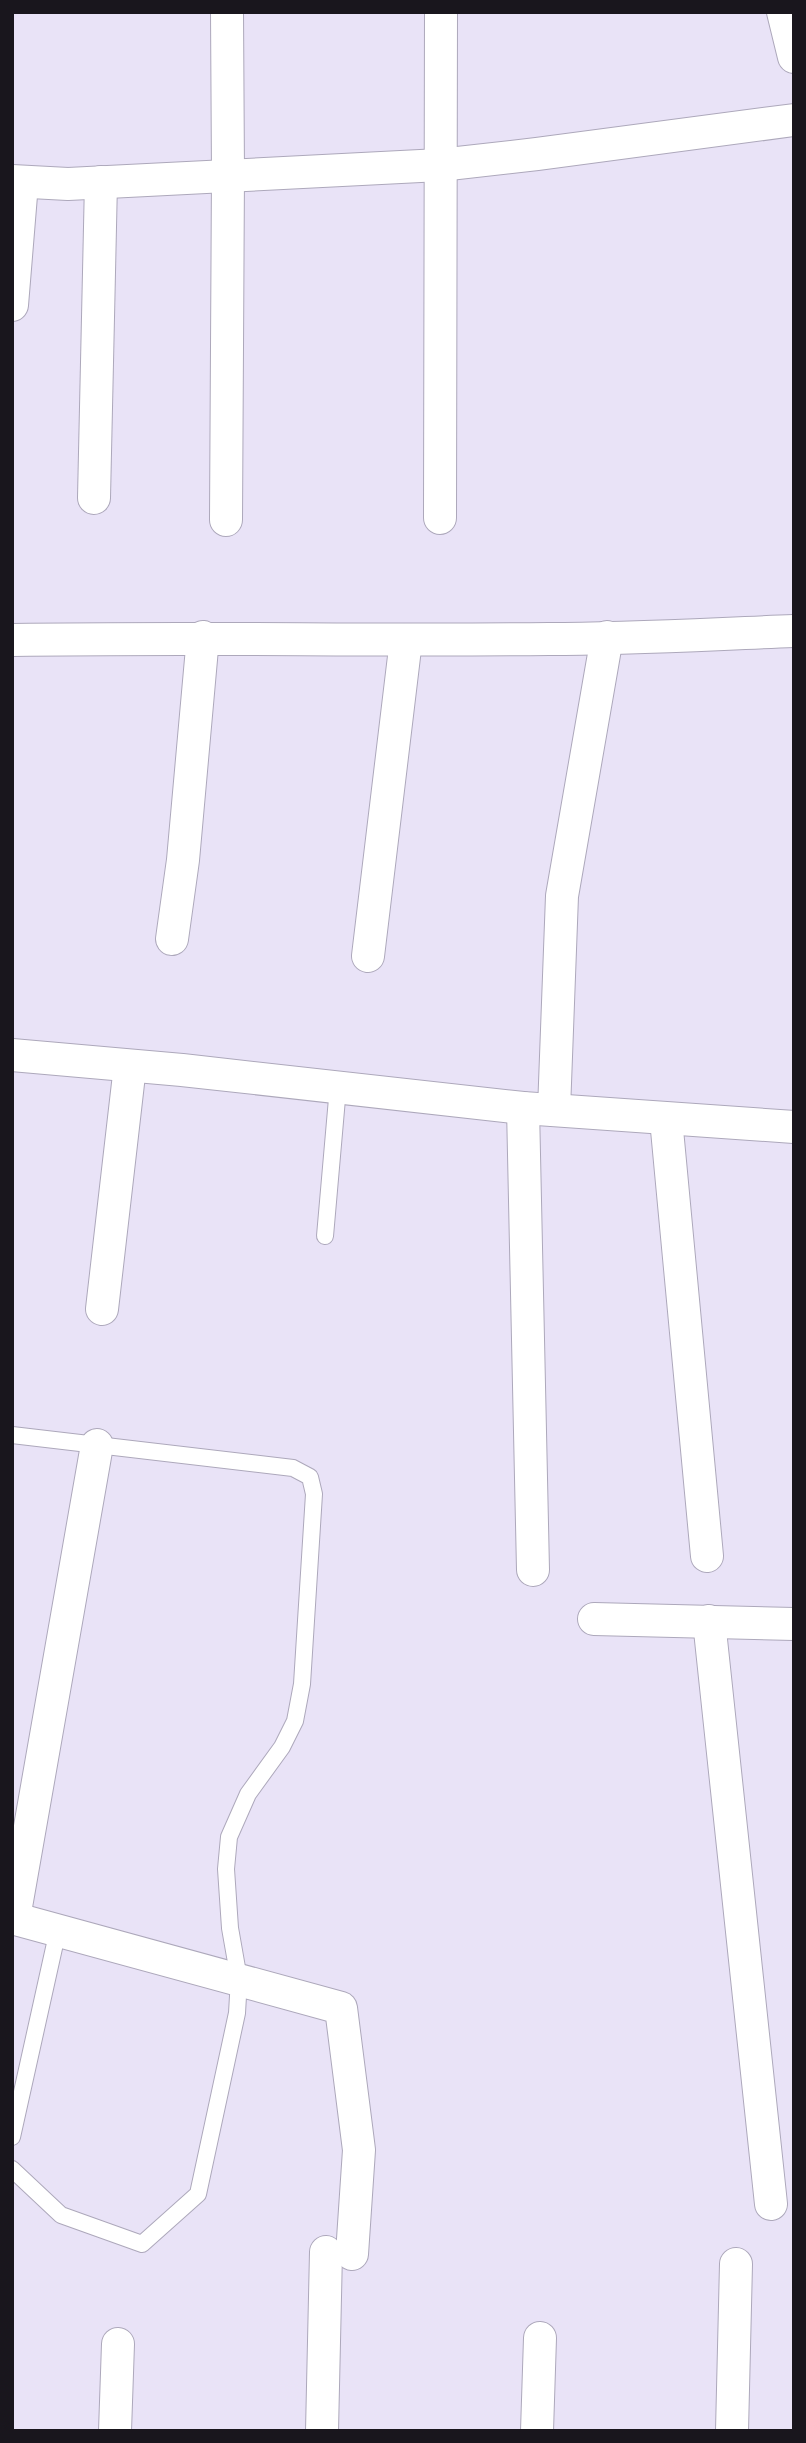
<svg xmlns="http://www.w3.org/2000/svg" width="806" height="2443" font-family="Signika,sans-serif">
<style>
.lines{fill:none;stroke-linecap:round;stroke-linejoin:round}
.service-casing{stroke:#ada8bb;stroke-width:18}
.minor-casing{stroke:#ada8bb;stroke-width:34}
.service{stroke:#fff;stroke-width:16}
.minor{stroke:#fff;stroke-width:32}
</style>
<rect width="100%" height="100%" fill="#e9e3f7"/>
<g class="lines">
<defs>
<g id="service">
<path d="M325,1236L338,1087"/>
<path d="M12,1435L293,1468L310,1477L314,1494L302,1684L295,1721L282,1747L248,1794L229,1837L226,1869L230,1928L239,1979L237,2013L198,2194L142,2244L61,2215L12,2169"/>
<path d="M12,2137L58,1930"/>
</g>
<g id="minor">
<path d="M783,12L794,57"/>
<path d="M12,181L68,184L440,165L537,154L794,120"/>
<path d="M12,305L22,183"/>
<path d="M94,498L101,182"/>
<path d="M440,518L441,12"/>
<path d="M226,520L228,174L227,12"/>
<path d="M12,640C191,637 370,641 549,639C631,639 712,634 794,631"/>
<path d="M172,939L183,860L203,637"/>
<path d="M368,956L406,640"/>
<path d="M12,1055L182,1070L523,1108L794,1127"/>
<path d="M523,1108L533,1570"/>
<path d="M554,1110L562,896L607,637"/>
<path d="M666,1119L707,1556"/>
<path d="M102,1309L130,1066"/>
<path d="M594,1619L794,1624"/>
<path d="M709,1621L771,2204"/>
<path d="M12,1918L341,2008L359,2150L352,2254"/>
<path d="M14,1918L97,1445"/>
<path d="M115,2431L118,2344"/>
<path d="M322,2431L326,2252"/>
<path d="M537,2431L540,2338"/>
<path d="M732,2431L736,2264"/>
</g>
</defs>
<use href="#service" class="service-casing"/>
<use href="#minor" class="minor-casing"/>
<use href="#service" class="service"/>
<use href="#minor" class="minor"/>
</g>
<rect width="806" height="2443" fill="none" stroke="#19161d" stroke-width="28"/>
</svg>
